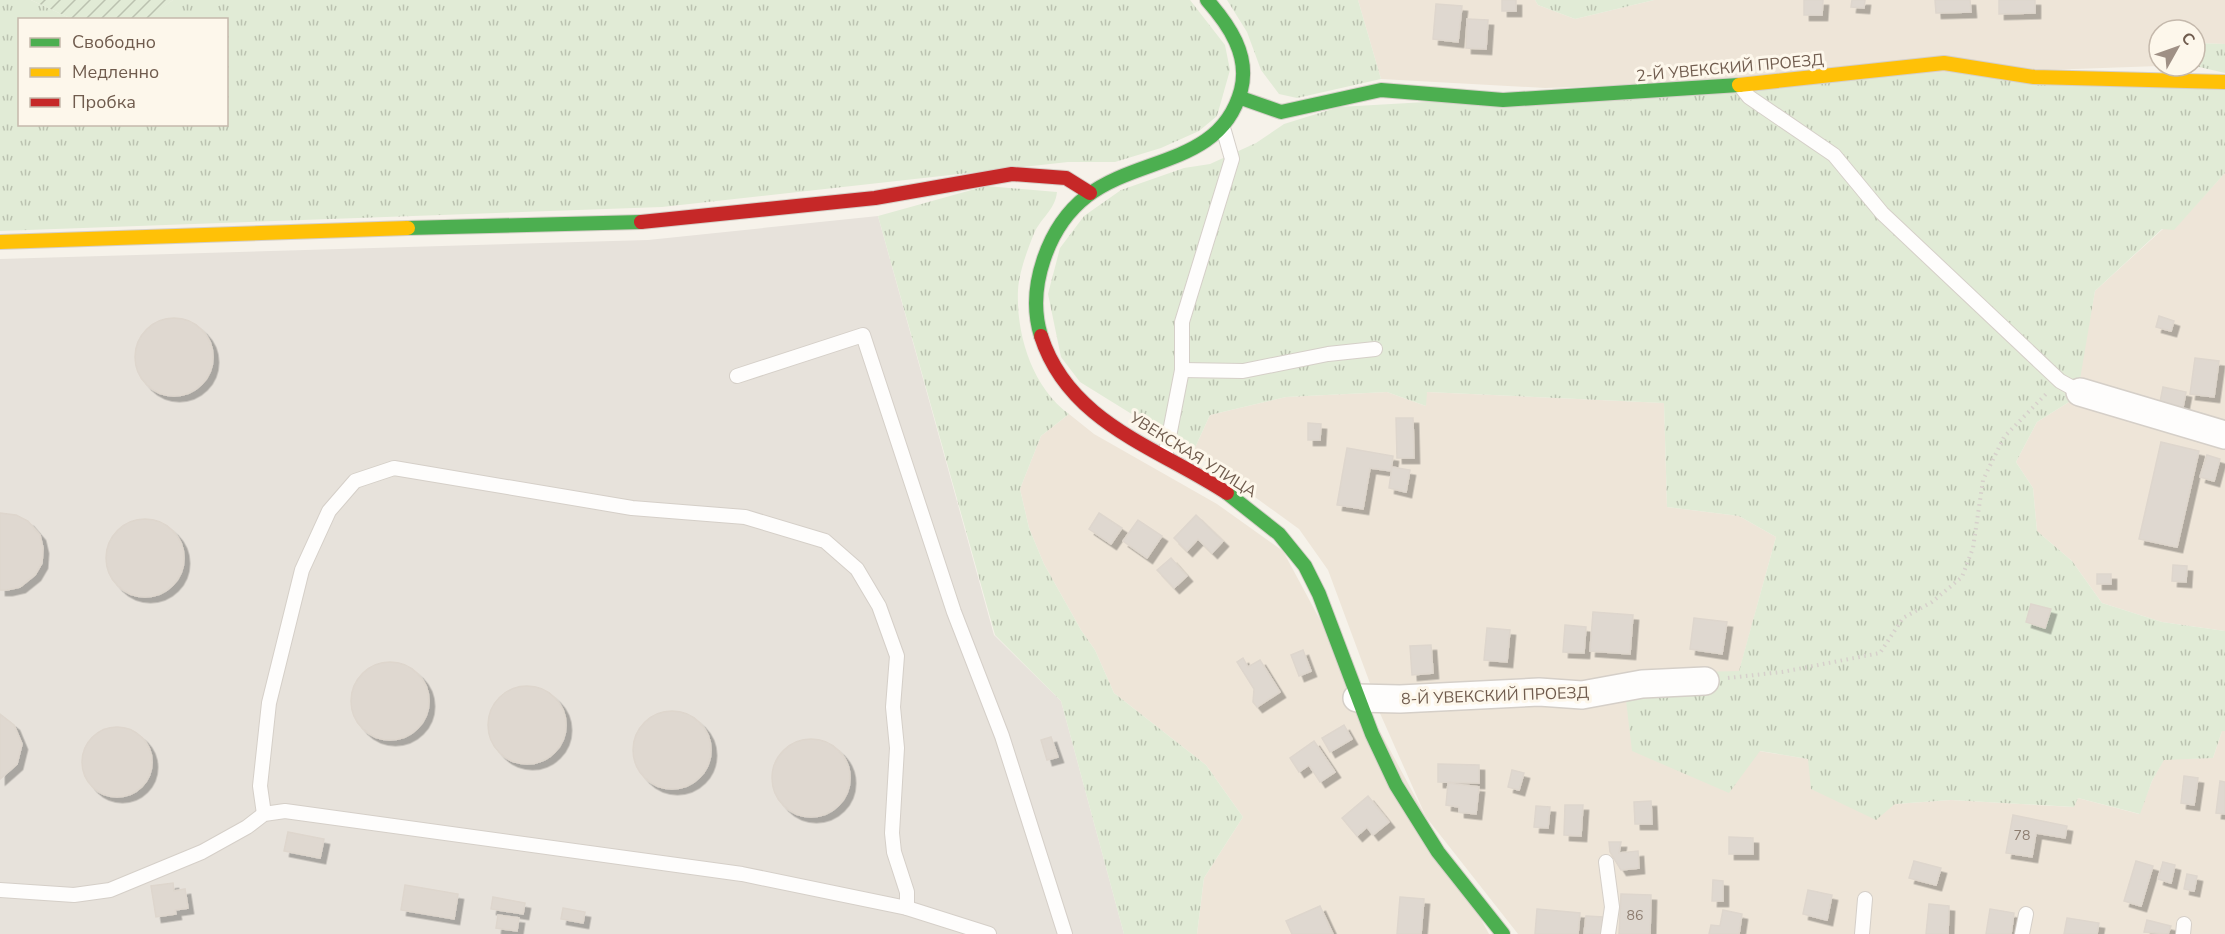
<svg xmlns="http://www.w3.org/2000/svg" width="2225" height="934" font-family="'Nunito Sans',sans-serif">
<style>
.residential{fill:#eee5d8}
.industrial{fill:#e7e2db}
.grass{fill:url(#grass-tufts)}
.garden{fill:url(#garden-furrows)}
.building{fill:#dfd8d0;stroke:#ded6cd;stroke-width:1.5;filter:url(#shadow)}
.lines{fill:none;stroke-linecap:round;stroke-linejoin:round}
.lane-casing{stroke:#d5cfc8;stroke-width:16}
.street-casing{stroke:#d5cfc8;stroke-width:30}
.fast-casing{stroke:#d5cfc8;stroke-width:16}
.slow-casing{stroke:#d5cfc8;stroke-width:16}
.jam-casing{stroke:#d5cfc8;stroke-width:16}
.path{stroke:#d6d0cb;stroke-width:4;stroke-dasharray:1.5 4.5;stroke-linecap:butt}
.lane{stroke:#fefdfc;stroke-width:14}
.street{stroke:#fefdfc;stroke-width:27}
.fast{stroke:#4caf50;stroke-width:14}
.slow{stroke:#ffc107;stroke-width:14}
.jam{stroke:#c62828;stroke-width:14}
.labels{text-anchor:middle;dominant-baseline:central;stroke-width:6;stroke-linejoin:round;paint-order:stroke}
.number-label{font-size:14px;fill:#8e7e71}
.street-label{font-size:16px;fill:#705c4e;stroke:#fdf7eb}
</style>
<defs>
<pattern id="grass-tufts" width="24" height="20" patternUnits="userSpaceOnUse" patternTransform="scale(1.5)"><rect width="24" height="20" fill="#e1ebd6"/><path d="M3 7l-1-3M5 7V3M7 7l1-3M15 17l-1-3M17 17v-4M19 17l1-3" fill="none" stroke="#bbc2b0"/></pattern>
<pattern id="garden-furrows" width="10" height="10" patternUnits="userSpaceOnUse" patternTransform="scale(1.5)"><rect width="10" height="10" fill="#e1ebd6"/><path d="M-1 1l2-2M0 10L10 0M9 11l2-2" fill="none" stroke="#bbc2b0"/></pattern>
<filter id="shadow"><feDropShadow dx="5.5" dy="5.5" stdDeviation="0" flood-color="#0004"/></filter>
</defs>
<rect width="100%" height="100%" fill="#f6f2ea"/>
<g class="residential">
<path d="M1358,0H1535L1538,5L1575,19L1654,0H2225V44L2195,43V30H2159V66L1545,88L1381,79Z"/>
<path d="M2225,173V430L2077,385L2095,291L2163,229H2174Z"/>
<path d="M1387,392L1426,406V392L1664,403L1667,507L1739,516L1776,537L1739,672H1699L1572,684L1409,689L1371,686L1328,570L1299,529L1193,452L1210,415L1286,397Z"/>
<path d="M2077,397L2225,443V631L2162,622L2102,603L2072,561L2037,531L2033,488L2016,462L2037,422Z"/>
<path d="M1069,414L1094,434L1217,504L1283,551L1489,934H1197L1204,878L1243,817L1206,765L1114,693L1095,650L1081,630L1044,564L1029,528L1020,489L1041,436Z"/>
<path d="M1626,700L1759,751L1808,759L1895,804L1951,800L2073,807L2078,798L2139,814L2152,781L2164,759L2213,758L2222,731H2225V934H1518L1426,817L1379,711Z"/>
</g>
<path class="industrial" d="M878,216L994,635L1061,701L1124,934H0V259L648,240Z"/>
<g class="grass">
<path d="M0,0H31L72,19L20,20V124H226V20L146,19L173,0H1190L1225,45L1230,70L1217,116L1199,131L1161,148L1115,162H1068L662,207L0,231Z"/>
<path d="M1227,0H1358L1381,79L1297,98L1279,94L1261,70L1247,32Z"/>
<path d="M1535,0H1654L1575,19L1538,5Z"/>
<path d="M2195,43L2225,44V73L2195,66Z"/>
<path d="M1945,72L2225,90V173L2174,230L2162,229L2095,291L2077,397L2037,422L2016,462L2033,488L2037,531L2072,561L2102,603L2162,622L2225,631V731H2222L2213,758L2164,760L2152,781L2140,814L2078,798L2074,807L1951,800L1895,804L1876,820L1811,789L1808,759L1760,751L1729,793L1632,751L1626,700L1699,672L1739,671L1776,537L1739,516L1667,507L1664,403L1427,392L1426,406L1387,392L1286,397L1210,415L1193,452L1080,382L1061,357L1048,294L1060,248L1084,216L1121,190L1184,168L1210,164L1256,143L1284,124L1339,107Z"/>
<path d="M986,186L1057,192C1055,211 1039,219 1033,236C1027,251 1019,273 1018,290C1016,334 1032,387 1069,414L1041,436L1020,489L1029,528L1044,564L1081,630L1095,650L1114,693L1206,765L1243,817L1204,878L1197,934H1124L1061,701L995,635L878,216Z"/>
</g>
<path class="garden" d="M31,0H173L146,20L72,19Z"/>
<g class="building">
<rect x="1502" y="0" width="14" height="11"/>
<path d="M1804,0H1823L1822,15H1804Z"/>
<path d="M1852,0H1865L1864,8L1851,7Z"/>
<path d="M1935,0H1970L1971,12L1936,13Z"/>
<path d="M1999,0H2035V13L1999,14Z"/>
<path d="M1436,4L1462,6L1458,42L1433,39Z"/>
<path d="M1467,19L1488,20L1486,49L1466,48Z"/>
<path d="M2159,316L2174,321L2171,331L2156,327Z"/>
<circle cx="174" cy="357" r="39"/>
<path d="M2195,358L2219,361L2214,397L2190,394Z"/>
<path d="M2163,387L2186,392L2182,412L2159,407Z"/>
<path d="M1396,418H1413L1414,458H1397Z"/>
<path d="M1308,423L1321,424L1320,440H1308Z"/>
<path d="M2161,442L2199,451L2177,547L2139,539Z"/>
<path d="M1347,448L1393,456L1391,471L1370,468L1363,509L1337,505Z"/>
<path d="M2207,455L2220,459L2214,481L2200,477Z"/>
<path d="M1392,467L1410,470L1406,492L1389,488Z"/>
<path d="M0,513L16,515L28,521L40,535L43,548L42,563L35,575L20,587L7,590H0Z"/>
<path d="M1099,513L1122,528L1111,544L1089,529Z"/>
<path d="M1196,515L1223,541L1212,553L1198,539L1187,551L1174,538Z"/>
<circle cx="145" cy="558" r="39"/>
<path d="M1138,520L1162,536L1147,558L1123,541Z"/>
<path d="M1171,558L1187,576L1174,588L1157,570Z"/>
<path d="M2173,565L2187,566L2186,582L2172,581Z"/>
<rect x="2097" y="574" width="14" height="10"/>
<path d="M2031,604L2051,609L2045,628L2026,622Z"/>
<path d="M1593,612L1633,615L1630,654L1590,651Z"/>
<path d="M1694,618L1727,622L1722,654L1690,649Z"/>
<path d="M1565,625L1586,627L1584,653L1563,652Z"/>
<path d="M1487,628L1510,630L1507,662L1484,660Z"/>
<path d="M1431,645L1433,673L1412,675L1410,646Z"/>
<path d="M1303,650L1311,671L1299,676L1291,655Z"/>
<path d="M1243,658L1248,667L1260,660L1280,692L1257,707L1253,702L1254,689L1237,662Z"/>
<circle cx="390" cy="701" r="39"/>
<circle cx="527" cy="725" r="39"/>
<circle cx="672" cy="750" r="39"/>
<path d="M0,714L14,725L22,744L17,764L0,779Z"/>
<path d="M1344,725L1352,739L1330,752L1322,738Z"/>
<circle cx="117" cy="762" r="35"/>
<path d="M1051,737L1058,757L1047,760L1041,740Z"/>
<circle cx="811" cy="778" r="39"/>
<path d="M1314,741L1335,772L1320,782L1309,765L1299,772L1290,758Z"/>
<path d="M1438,764L1479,765V783L1438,782Z"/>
<path d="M1512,770L1524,773L1519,790L1508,787Z"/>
<path d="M2184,776L2198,778L2194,805L2181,803Z"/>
<path d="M2220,781L2225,782V814L2216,813Z"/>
<path d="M1448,783L1479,787L1476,814L1459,812V807L1446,805Z"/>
<path d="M1368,796L1389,822L1373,835L1367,827L1357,836L1342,818Z"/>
<path d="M1651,801L1652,824H1635L1634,802Z"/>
<path d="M1565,805H1583L1581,836L1564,835Z"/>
<path d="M1536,806L1550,807L1548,828L1534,827Z"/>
<path d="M2013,815L2067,826L2065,838L2036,833L2032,857L2006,853Z"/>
<path d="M288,832L324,839L320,858L284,851Z"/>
<path d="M1729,837L1753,838V854H1729Z"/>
<path d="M1609,842H1621L1619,853L1638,851L1639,868L1621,870L1610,852Z"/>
<path d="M1914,861L1941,868L1936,885L1909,878Z"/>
<path d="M2136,861L2153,866L2141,906L2124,901Z"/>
<path d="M2163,862L2175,865L2171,883L2158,879Z"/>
<path d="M2187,874L2197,876L2194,891L2184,889Z"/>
<path d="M1713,880L1723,881V901H1712Z"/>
<path d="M173,883L174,891L185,889L188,908L175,910L176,914L156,917L151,886Z"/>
<path d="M405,885L458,894L454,919L401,910Z"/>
<path d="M1808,890L1832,895L1827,920L1803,914Z"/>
<path d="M1621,894L1651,895L1650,934H1619Z"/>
<path d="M493,897L525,903L523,914L491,909Z"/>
<path d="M1400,897L1424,899L1421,934H1397Z"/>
<path d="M1929,904L1949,906L1948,934H1926Z"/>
<path d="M1320,906L1333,934H1292L1286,921Z"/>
<path d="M563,908L585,912L583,923L561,919Z"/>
<path d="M1537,909L1580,913L1578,934H1535Z"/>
<path d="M1990,909L2014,913L2011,934H1986Z"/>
<path d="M1723,910L1742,914L1739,934H1709L1711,925L1720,926Z"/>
<path d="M498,915L519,918L517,931L496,928Z"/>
<path d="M1586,916L1604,917L1603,934H1584Z"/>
<path d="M2067,918L2099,923L2097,934H2064Z"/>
<path d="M2147,920L2171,926L2168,934L2144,932Z"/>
</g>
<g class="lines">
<defs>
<g id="lane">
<path d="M1741,87L1749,97L1834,155L1882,213L2060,381L2080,392"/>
<path d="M1182,370L1243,371L1328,354L1375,349"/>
<path d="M737,376L863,335L954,612L1002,736L1065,934"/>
<path d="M1165,457L1182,370V322L1232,159L1224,131"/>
<path d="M264,814L260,786L269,703L302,570L329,511L355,481L394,468L632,508L745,517L825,541L857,569L879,606L897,656L893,707L897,748L892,833L894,852L907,892V908"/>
<path d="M1606,862L1612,907L1608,934"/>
<path d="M0,890L74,895L110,890L202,852L247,827L264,814L285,811L742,874L907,908L989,934"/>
<path d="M1862,934L1865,899"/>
<path d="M2022,934L2026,914"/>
<path d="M2183,934L2184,924"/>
</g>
<g id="street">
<path d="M2080,392L2225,435"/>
<path d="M1357,698L1400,699L1539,692L1582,695L1642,684L1705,681"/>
</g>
<g id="fast">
<path d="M1241,98L1281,112L1381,90L1503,100L1739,85"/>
<path d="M408,228L641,222"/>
<path d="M1041,336C1026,288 1048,226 1087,196C1139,156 1221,165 1241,90C1250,55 1229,25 1207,0"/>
<path d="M1227,493L1279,534L1305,566L1319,594L1372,734L1396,785L1438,852L1503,934"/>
</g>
<g id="slow">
<path d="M1739,85L1944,63L2034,77L2225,82"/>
<path d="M0,242L408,228"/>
</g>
<g id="jam">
<path d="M641,222L875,198L1012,174L1066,178L1090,193"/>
<path d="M1041,336C1069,423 1157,447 1227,493"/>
</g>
</defs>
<use href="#lane" class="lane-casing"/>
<use href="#street" class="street-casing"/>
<use href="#fast" class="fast-casing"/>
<use href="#slow" class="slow-casing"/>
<use href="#jam" class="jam-casing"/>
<path class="path" d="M1728,678L1782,672L1880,653L1903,618L1932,602L1962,577L1973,548L1983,480L2004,437L2048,392"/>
<use href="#lane" class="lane"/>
<use href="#street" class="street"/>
<use href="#fast" class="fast"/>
<use href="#slow" class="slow"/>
<use href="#jam" class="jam"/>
</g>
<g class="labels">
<g class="number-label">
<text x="2022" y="835">78</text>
<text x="1635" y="915">86</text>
</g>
<g class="street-label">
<text transform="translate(1730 68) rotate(-5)">2-Й УВЕКСКИЙ ПРОЕЗД</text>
<text transform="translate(1193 455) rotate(32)">УВЕКСКАЯ УЛИЦА</text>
<text transform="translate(1495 696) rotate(-2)">8-Й УВЕКСКИЙ ПРОЕЗД</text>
</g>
</g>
<rect x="18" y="18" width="210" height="108" fill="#fdf7eb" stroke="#c5b9ac" stroke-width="1.5"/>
<rect x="30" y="38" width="30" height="9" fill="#4caf50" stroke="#c5b9ac" stroke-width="1.5"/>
<text x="72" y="48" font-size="18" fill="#705c4e">Свободно</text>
<rect x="30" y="68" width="30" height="9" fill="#ffc107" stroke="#c5b9ac" stroke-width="1.5"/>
<text x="72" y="78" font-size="18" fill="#705c4e">Медленно</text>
<rect x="30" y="98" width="30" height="9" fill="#c62828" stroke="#c5b9ac" stroke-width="1.5"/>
<text x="72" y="108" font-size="18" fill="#705c4e">Пробка</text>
<g transform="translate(2177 48) rotate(50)"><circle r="28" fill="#fdf7eb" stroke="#c5b9ac" stroke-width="1.5"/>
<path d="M0-4.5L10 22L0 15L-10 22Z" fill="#9f9085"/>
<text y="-9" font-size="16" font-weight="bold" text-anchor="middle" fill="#705c4e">С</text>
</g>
</svg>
